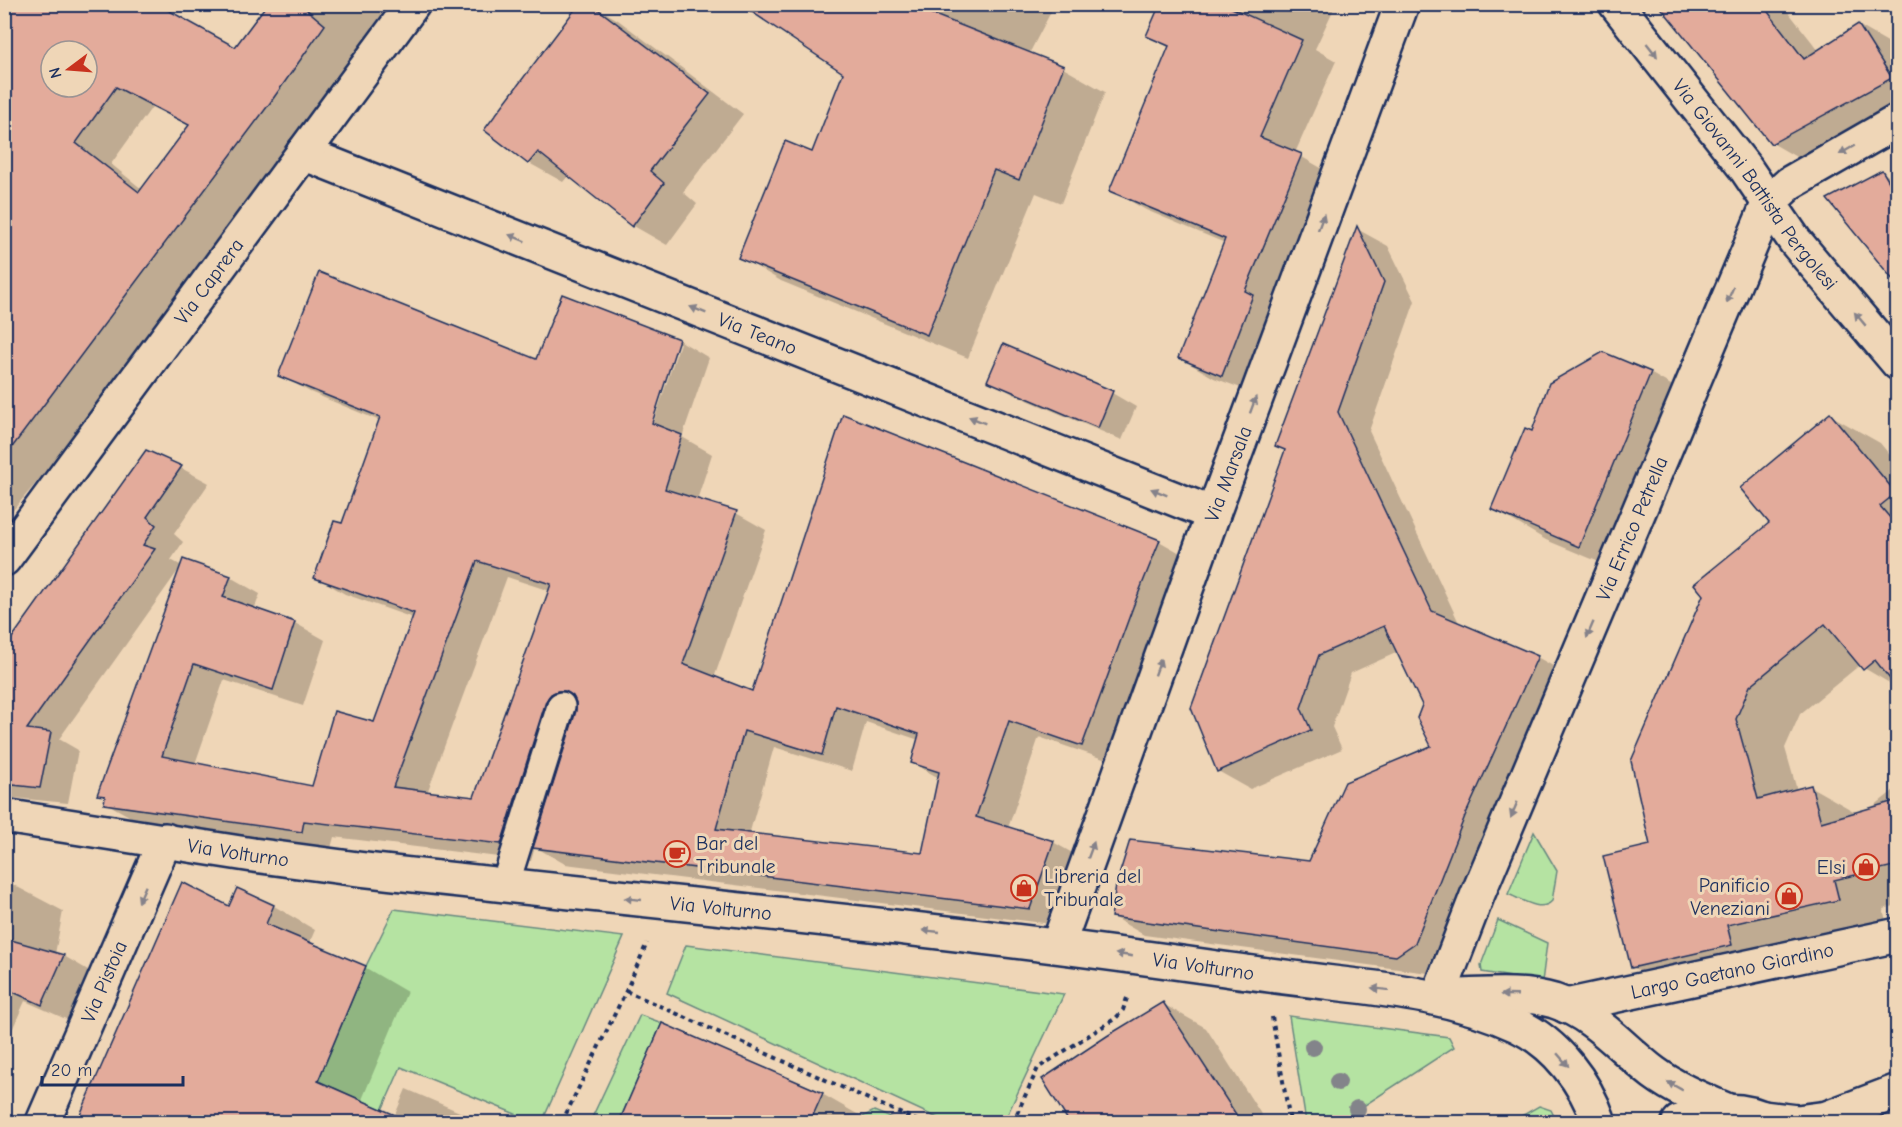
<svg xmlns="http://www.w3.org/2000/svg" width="1902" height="1127" font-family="'Comic Neue',sans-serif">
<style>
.green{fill:#b5e3a2;stroke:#688980;stroke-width:1.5}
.shadow{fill:#0003;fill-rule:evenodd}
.building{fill:#e3ab9b;stroke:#1b2f5e;stroke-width:1.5;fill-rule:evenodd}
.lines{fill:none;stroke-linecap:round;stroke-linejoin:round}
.service-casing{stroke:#1b2f5e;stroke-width:32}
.minor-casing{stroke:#1b2f5e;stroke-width:38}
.secondary-casing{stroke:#1b2f5e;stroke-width:38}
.path{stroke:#1b2f5e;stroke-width:4;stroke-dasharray:4.5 4.5;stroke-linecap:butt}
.service{stroke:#efd6b7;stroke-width:27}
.minor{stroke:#efd6b7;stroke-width:33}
.secondary{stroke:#efd6b7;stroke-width:33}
.tree{fill:#83848a}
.oneway{fill:#85828a}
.labels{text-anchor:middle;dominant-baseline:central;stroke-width:6;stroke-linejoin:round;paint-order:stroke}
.street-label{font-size:20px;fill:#1b2f5e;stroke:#efd6b7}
.poi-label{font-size:20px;fill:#1b2f5e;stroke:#efd6b7;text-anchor:start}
</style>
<rect width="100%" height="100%" fill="#efd6b7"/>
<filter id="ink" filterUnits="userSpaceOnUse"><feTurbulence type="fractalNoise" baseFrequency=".0167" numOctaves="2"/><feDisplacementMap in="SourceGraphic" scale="12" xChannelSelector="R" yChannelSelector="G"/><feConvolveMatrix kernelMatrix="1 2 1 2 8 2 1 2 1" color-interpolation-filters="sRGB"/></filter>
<g filter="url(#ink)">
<g class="green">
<path d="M1534,832L1557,871L1552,901C1541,913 1521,899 1508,894Z"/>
<path d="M394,909L624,937L542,1122H535L401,1067L382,1110L334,1088L319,1122H301L366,966Z"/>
<path d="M1498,920L1547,943L1542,982L1482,972L1481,965Z"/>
<path d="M686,945L1064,994L1004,1122H946L667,993Z"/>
<path d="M640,1015L662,1023L619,1122H590Z"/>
<path d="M1289,1016L1449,1037L1454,1047L1339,1122H1306Z"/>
<path d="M1539,1106L1551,1110L1557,1122H1511Z"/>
<path d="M874,1111L901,1122H853Z"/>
</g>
<g class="shadow">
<path d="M4,4H174L168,12L235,49L269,4H399L392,14L385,10L305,123L129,361L41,477L4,521ZM51,51H87V87H51ZM152,107L190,126L143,190L111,164Z"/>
<path d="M591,4L618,20L743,114L683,192L697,204L667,245L632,225L569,175L563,182L529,163Z"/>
<path d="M742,4H1055L1029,54L1063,68L1105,92L1061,203L1036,193L968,358L781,281L740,257L813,154L845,73Z"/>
<path d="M1161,4H1336L1315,49L1336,61L1295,153L1335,176L1257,394L1214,378L1180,358L1225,243L1146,210L1111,190L1170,48L1148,35Z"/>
<path d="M1660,4H1782L1819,51L1858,25L1898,48V120L1812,166L1772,143Z"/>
<path d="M1881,172L1898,181V282Z"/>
<path d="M1357,229L1388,246L1415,301L1369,431L1460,625L1537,657L1569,675L1447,961L1428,973L1144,935L1113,917L1310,863L1433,747L1424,705L1398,652L1351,673L1332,727L1342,749L1250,789L1218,771L1286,451L1277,446Z"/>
<path d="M563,296L679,340L709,358L682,437L712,454L697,500L736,513L766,530L714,678L753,693L1159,541L1189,558L1112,762L1039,737L1008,828L1053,842L1083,859L1060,925L565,864L535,847L531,861L334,837L331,848L136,820L106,803V798L99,794L180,568L59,739L78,750L68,803L4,797V651L147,451L181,468L209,483L174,534L183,542L171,560L182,566L230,577L260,594L254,610L295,623L325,640L303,706L224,680L195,764L313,787L375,724L413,618L345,594L316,577L343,525L380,421L310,392L280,375L537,361ZM677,343H680L651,430L648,429ZM507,577L550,591L475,799L427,793ZM545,699L581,720L580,722L545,702ZM866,722L919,740L912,763L939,778L923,855L749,835L774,747L852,771Z"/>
<path d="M1650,373L1704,404L1633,576L1546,540L1493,509L1533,433Z"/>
<path d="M989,380L1112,393L1136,407L1122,440L1013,394Z"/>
<path d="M1830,415L1880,443L1898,465V688L1864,668L1861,664L1800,714L1785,748L1797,790L1811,787L1857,813L1869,810L1898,787V905L1883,909L1888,928L1682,996L1632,967L1652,846L1771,524Z"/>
<path d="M4,880L63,911L55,954L64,956L105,980L84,1027L25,1001L4,1048Z"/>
<path d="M183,884L230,908L237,890L274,906L315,930L309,944L366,968L407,992L361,1102L394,1117L406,1089L483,1122H78Z"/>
<path d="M1163,1004L1206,1028L1266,1122H1071L1044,1080Z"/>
<path d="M663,1025L822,1094L864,1118L862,1122H621Z"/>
</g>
<g class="building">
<path d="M4,4H157L235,47L267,4H300L325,25L270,103L4,458ZM51,51H87V87H51ZM116,87L189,125L139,192L76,143Z"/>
<path d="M579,4H591L710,94L650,171L664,183L632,227L538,152L528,164L484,130Z"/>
<path d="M740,4H907L1064,66L1019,180L994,170L927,335L738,258L785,141L812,152L843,73Z"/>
<path d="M1160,4H1223L1302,40L1260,137L1302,154L1245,291L1253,295L1222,376L1178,358L1225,239L1109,191L1169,46L1146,36Z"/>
<path d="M1658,4H1762L1804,59L1858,24L1892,78L1771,144Z"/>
<path d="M1882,170L1898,197V286L1827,199Z"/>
<path d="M1357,226L1384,282L1338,412L1432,611L1538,656L1465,816L1415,943L1396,956L1111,917L1116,885L1130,840L1309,861L1345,782L1431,746L1417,718L1422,705L1384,626L1319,655L1301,708L1311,730L1217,772L1191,708L1285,450L1275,446Z"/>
<path d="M319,272L536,359L562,294L679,339L652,423L682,435L665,489L737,511L683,664L752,691L843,414L1160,540L1133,607L1082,746L1009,721L976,817L1054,841L1030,909L533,848L576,711V703L573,696L565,691H558L551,694L546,701L501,844L304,821L302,832L104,804L105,796L97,795L183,559L231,576L223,597L295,622L273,690L194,664L162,756L312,786L334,711L374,722L414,613L314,578L334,521L342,523L380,417L278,376ZM477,561L551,584L474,797L393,787ZM836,706L919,734L911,763L939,772L922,853L716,829L744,731L822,755Z"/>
<path d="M1003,344L1113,391L1098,428L987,381Z"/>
<path d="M1603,352L1651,372L1579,547L1491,509L1525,428L1532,431L1549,383Z"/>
<path d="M1830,413L1896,493L1880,506L1898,527V689L1875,660L1863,670L1825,624L1750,686L1736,719L1758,799L1811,785L1821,822L1898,800V865L1834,880L1839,900L1727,925L1732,945L1631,968L1603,856L1650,845L1631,761L1703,595L1694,584L1769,523L1740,488Z"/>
<path d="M146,450L182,466L147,517L156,525L143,545L155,549L27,729L51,732L40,788L4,784V649Z"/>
<path d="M182,882L229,906L237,888L274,905L266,924L366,966L318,1081L411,1122H77Z"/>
<path d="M4,938L64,955L42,1005L4,988Z"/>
<path d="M1163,1002L1241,1122H1069L1042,1079L1107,1036Z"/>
<path d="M662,1023L823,1093L810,1122H619Z"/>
</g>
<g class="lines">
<defs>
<path id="service" d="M505,885L561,706"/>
<g id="minor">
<path id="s1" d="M1616,4L1746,169L1795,241L1898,363"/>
<path id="s2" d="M303,153L1213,514"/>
<path id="s3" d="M4,559L413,4"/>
<path id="s4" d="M4,816L253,855L358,869C642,901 927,926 1210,967C1251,973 1292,978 1333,983C1396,990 1459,998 1517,1025C1557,1044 1585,1082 1599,1122"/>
<path id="s5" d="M1058,945L1213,514L1402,4"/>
<path d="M1458,996C1490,995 1523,992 1554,1001C1595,1014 1621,1048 1654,1073C1677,1090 1703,1100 1728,1111"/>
<path id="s6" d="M1438,997L1477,896L1769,202L1790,183L1898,121"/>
<path id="s7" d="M1566,1006L1898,935"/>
<path id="s8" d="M43,1122L165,840"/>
</g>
<g id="secondary">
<path d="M1763,1118L1797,1122L1827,1118L1898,1091"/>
<path d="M1679,1122C1709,1110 1742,1106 1771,1122"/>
</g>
</defs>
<use href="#service" class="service-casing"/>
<use href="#minor" class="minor-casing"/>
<use href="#secondary" class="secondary-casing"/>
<g class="path">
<path d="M626,991L920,1122"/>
<path d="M1272,1017L1290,1122"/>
<path d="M562,1122L626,991L647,943"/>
<path d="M1013,1122L1038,1068L1116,1018L1123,1010L1127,998"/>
</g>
<use href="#service" class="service"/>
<use href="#minor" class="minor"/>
<use href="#secondary" class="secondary"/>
</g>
<g class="tree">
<circle cx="1313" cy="1047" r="9"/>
<circle cx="1338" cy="1082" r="9"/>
<circle cx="1357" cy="1109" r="9"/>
</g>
<defs><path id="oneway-solid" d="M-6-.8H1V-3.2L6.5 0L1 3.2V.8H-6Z" transform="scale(1.5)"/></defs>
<g class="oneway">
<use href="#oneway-solid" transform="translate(1652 50) rotate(52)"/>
<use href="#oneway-solid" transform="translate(1847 150) rotate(150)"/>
<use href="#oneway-solid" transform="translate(1321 222) rotate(-70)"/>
<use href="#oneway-solid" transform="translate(517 238) rotate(-158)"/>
<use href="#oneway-solid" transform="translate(1730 295) rotate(113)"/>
<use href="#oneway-solid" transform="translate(698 310) rotate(-158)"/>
<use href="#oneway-solid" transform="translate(1860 319) rotate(-130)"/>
<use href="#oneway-solid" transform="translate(1253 405) rotate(-70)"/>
<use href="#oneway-solid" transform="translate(977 420) rotate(-158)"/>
<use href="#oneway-solid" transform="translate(1159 492) rotate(-158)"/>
<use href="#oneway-solid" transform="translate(1590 630) rotate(113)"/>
<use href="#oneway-solid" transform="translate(1158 667) rotate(-70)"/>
<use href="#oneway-solid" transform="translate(1514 810) rotate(113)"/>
<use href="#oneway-solid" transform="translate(1091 850) rotate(-70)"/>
<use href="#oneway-solid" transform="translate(142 894) rotate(114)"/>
<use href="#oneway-solid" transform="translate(633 899) rotate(-174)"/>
<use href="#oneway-solid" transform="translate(931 931) rotate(-174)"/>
<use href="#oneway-solid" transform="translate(1124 955) rotate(-172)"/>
<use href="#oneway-solid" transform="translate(1380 989) rotate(-173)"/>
<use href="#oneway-solid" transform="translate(1509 995) rotate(-178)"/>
<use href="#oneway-solid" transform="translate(1563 1060) rotate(49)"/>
<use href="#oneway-solid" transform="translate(1675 1086) rotate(-151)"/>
</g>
</g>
<defs>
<symbol id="cafe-ring" viewBox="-11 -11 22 22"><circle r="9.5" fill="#efd6b7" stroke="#c8321e" stroke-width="1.5"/><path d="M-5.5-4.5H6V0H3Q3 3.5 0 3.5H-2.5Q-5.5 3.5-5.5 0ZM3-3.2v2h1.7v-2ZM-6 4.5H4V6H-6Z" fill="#c8321e"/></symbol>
<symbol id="shop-ring" viewBox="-11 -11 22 22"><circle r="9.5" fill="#efd6b7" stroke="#c8321e" stroke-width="1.5"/><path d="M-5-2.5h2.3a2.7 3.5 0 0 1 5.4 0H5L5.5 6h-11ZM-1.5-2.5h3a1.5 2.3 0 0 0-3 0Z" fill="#c8321e"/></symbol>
</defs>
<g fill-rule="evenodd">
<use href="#cafe-ring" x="662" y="839" width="30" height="30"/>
<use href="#shop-ring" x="1851" y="852" width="30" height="30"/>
<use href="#shop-ring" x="1009" y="873" width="30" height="30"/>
<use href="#shop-ring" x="1774" y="881" width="30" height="30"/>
</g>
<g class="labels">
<g class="street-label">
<text stroke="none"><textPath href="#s1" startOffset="228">Via Giovanni Battista Pergolesi</textPath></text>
<text stroke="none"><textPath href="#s3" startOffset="345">Via Caprera</textPath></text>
<text stroke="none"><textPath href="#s2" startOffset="489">Via Teano</textPath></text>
<text stroke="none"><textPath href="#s5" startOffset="501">Via Marsala</textPath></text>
<text stroke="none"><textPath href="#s6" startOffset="507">Via Errico Petrella</textPath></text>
<text stroke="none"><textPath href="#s4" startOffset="237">Via Volturno</textPath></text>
<text stroke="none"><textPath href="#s4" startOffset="723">Via Volturno</textPath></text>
<text stroke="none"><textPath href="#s4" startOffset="1209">Via Volturno</textPath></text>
<text stroke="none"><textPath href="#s7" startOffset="170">Largo Gaetano Giardino</textPath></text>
<text stroke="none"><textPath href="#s8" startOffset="153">Via Pistoia</textPath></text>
</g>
<g class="poi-label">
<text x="696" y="843">Bar del<tspan x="696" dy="23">Tribunale</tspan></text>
<text x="1846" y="867" text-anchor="end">Elsi</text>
<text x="1044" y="876">Libreria del<tspan x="1044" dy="23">Tribunale</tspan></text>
<text x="1770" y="885" text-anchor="end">Panificio<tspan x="1770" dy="23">Veneziani</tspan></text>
</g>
</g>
<rect width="1902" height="1127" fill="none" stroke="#efd6b7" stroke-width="24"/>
<rect x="12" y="12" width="1878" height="1103" fill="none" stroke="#1b2f5e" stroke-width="2" filter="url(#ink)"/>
<g transform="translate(69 69) rotate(254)"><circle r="28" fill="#efd6b7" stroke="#9a9393" stroke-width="1.5"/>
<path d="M0-4.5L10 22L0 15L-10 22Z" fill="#c8321e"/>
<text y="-9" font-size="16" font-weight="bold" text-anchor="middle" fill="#1b2f5e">N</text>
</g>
<path d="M42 1076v9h141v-9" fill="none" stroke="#1b2f5e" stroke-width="3"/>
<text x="51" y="1076" font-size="18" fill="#1b2f5e" stroke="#efd6b7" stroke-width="4.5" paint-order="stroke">20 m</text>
</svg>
